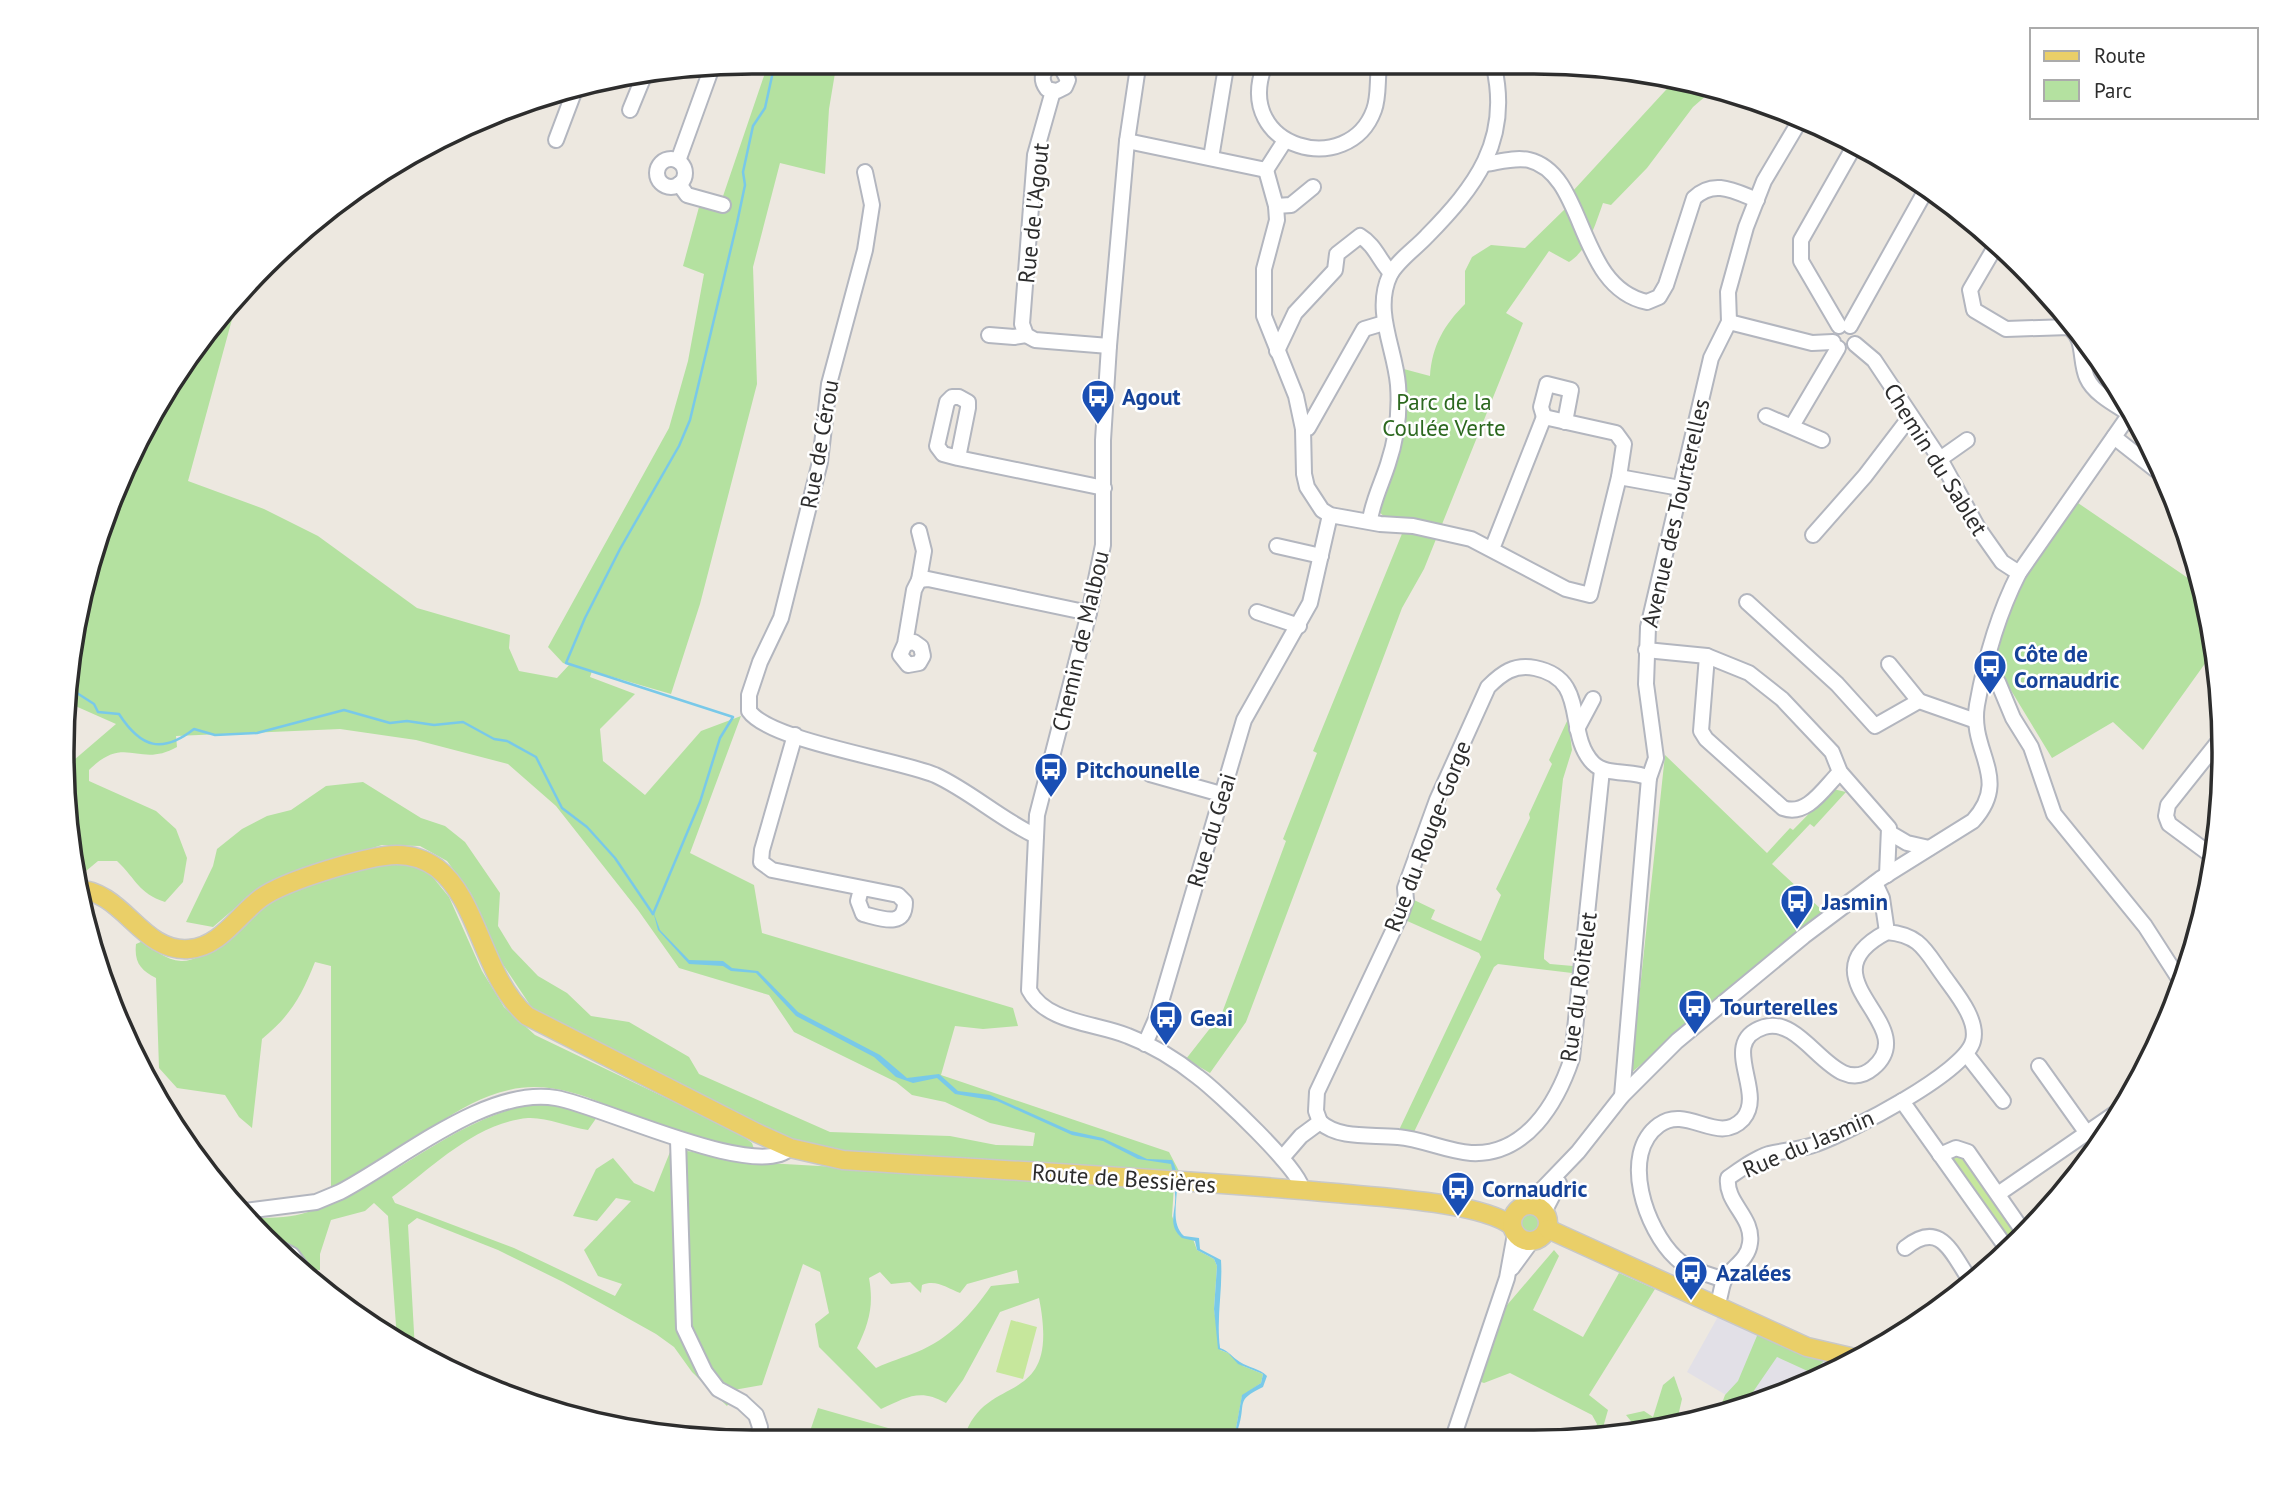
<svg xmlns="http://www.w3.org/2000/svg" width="2286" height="1504" font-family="'PT Sans',sans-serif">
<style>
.industrial{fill:#e2e0e7}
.green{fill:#b4e1a0;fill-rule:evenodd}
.pitch{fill:#c6e79c}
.water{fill:#79c9e9}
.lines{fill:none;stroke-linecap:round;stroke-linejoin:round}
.stream{stroke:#79c9e9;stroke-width:2.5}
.minor-casing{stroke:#b3b6bf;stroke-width:18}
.major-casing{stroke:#c8c8c8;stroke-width:21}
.minor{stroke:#fff;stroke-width:14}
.major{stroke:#eacf68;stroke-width:18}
.labels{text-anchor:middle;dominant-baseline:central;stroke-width:5;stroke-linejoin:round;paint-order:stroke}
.street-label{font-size:23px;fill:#2d2d2d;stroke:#fff}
.transit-label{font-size:23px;font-weight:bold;fill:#164399;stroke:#fff;text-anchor:start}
.park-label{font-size:23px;fill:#2c681f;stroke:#fff}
.rim{fill:none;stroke:#2d2d2d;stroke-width:3.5}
</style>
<rect width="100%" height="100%" fill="#ede8e0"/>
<path class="industrial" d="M1720,1313L1835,1366L1846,1368L1742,1408L1743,1405L1687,1372Z"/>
<g class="green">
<path d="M767,67H836L829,109L825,174L780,163L753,267L757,384L700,604L671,694L592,671L590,677L635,694L600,729L603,761L645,795L701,731L741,716L690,853L754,885L762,933L1013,1008L1018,1026L983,1029L955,1026L941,1075L1169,1152L1181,1175L829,1153L806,1147L534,1011L496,954L470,892L447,861L420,846L382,845L285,875L256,890L213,927L186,922L213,866L217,849L242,829L267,816L291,810L326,786L363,782L421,818L445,826L465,842L500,893L498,926L512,949L538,976L567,993L591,1016L629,1022L689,1057L699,1074L830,1132L950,1136L996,1145L1033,1146L1035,1133L990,1123L945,1102L912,1095L896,1082L794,1032L769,995L679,968L638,910L556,806L508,764L416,740L340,729L176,736L177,747C138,769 126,733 89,770V781L156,811L176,829L187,858L183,882L165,902C138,893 137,880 117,861H98L80,876L74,877L67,766L116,724L64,701L85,574L114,488L204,331L240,290L188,481L264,509L318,536L417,608L510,635L509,648L519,671L557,678L569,665L563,663L548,647L669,428L688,361L704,274L683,266L699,207L721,202Z"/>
<path d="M1676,79L1715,88L1693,107L1647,168L1611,205L1603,203C1595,225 1589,249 1569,262L1549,251L1506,313L1523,323L1424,569L1402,608L1246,1022L1210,1073L1186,1059L1222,1013L1286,841L1283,839L1317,753L1313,751L1408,519L1388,520L1377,510L1400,368L1430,376C1432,346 1444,325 1465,304V271L1472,257L1491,245L1525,248L1566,208L1572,192Z"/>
<path d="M2078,503L2204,589L2214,651L2143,750L2113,722L2052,758L1995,664L2009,608L2026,574Z"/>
<path d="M1568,719L1572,750L1563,779L1544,954V959L1550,964L1573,966L1572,973L1498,964L1494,967L1414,1132L1399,1130L1481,957L1479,953L1405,920L1412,899L1435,910L1431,919L1481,941L1501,895L1496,889L1530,818L1529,814L1552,764L1549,760Z"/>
<path d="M1665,755L1767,853L1790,828L1793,830L1833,789L1846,792L1814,827L1810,824L1772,864L1823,911L1631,1073Z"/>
<path d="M389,863L410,864L427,870L449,897L482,971L504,1007L535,1035L739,1133L752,1143L754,1149C727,1148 702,1145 676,1135C622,1116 568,1076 509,1090C456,1102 416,1143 370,1169C358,1177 344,1181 331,1187V966L315,962C301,997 291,1015 262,1039L252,1128L239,1117L225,1095L177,1088L159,1068L156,978C141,970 134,963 136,944L143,941C154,950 166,960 181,961C208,963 251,911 275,898C304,883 357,869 389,863Z"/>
<path d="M531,1104L565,1106L597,1117L588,1130C569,1127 546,1117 528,1118C475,1123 433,1167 392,1197L395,1203L514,1248L615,1296L622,1284L598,1276L584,1250L631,1201L616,1198L597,1221L573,1216L596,1169L613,1158L634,1183L654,1192L672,1147L679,1328L730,1401L727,1406L692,1372L674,1347L656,1334L563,1282L498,1250L417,1218L408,1225L415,1350L397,1339L388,1216L374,1203L365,1211L331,1220L320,1254V1270H311C287,1240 267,1242 243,1218C264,1218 288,1219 308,1212C388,1187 448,1121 531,1104Z"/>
<path d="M687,1151L750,1162L1174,1186L1172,1216L1180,1236L1193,1239L1197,1250L1214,1259L1217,1266L1214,1309L1220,1350L1228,1353L1243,1366L1263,1374L1261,1383L1242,1396L1236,1428L1250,1440L964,1438C985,1369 1062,1413 1039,1298L1000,1312L963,1380L946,1403C920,1388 907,1397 881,1409L819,1347L815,1324L829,1313L820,1272L803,1264L762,1385L728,1391L710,1374L685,1313L682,1163ZM1017,1270L1019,1283L991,1286C972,1314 949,1339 917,1352C903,1358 890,1361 876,1368L857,1348C869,1323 874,1306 869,1278L880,1272L891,1284L910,1282L921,1293L922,1285C936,1279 947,1288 960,1293L967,1284Z"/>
<circle cx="1531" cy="1223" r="11"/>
<path d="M1554,1250L1559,1256L1533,1310L1583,1337L1619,1273L1655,1289L1589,1395L1608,1410L1600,1438L1591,1439L1597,1424L1592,1415L1510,1373L1484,1383L1478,1381L1502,1311Z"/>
<path d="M1759,1331L1824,1361L1812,1373L1777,1357L1742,1408L1704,1421L1721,1406L1725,1395L1738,1381Z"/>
<path d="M1674,1376L1682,1399L1676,1425L1639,1431L1626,1415L1644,1411L1653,1417L1663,1385Z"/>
<path d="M818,1408L923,1438L808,1437Z"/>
</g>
<g class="pitch">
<path d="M1962,1152L2021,1237L2010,1248L1949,1157Z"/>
<path d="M1011,1320L1037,1327L1023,1379L996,1372Z"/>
</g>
<path class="water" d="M653,911L660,930L689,960L723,961L732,968L758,971L798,1012L880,1055L907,1078L939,1074L958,1091L990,1095L1071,1131L1103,1138L1147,1159L1172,1160C1186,1184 1165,1219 1184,1236L1199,1238L1200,1249L1221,1260C1223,1290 1216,1317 1220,1348C1229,1351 1232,1357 1240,1362C1249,1368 1259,1368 1267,1376L1263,1387C1234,1401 1247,1402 1238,1429L1254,1440L1240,1434L1236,1428L1242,1395L1261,1383L1263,1374L1238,1364L1228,1353L1218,1349L1214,1309L1217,1266L1214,1259L1197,1250L1195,1241L1182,1238C1166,1224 1177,1211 1175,1194C1174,1184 1173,1173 1171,1164L1138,1159L1103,1141L1072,1135L997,1101L955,1094L937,1078L913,1083L896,1077L874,1057L796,1016L756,973L731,971L723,966L689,964L658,930Z"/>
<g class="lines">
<g class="stream">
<path d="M66,686L94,704L98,712L119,714C141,748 162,754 194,729L215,735L257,733L344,710L390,723L407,721L434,725L463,722L494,739L507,741L536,757L562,808L587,827L615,858L653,914"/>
<path d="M653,914L700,802L720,738L733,717L566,663L585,618L620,549L679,446L690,420L737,223L745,185L743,172L753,126L765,108L774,67"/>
</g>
<defs>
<g id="minor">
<path d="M1049,67C1041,73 1041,81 1047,89L1057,91L1065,87L1068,80L1061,67"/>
<path d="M1138,67L1127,141L1109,346L1103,440V545L1089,613L1037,815L1029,990C1046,1023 1097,1023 1128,1036C1152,1045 1178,1061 1198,1077C1217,1091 1302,1171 1302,1189"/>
<path d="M1264,67C1234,149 1349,179 1374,110C1379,97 1377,81 1379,67"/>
<path d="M1592,67H1613"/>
<path d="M1053,91L1035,155L1022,324L1026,335L1035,340L1109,346"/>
<path d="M630,110L646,71"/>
<path d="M556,140L576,87"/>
<path d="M1127,141L1266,170L1284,142"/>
<path d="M1211,158L1226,67"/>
<circle cx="671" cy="173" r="14"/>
<path d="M678,161L712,67"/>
<path d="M1486,164C1499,162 1515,157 1529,160C1587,174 1576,287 1647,302L1659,297L1666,285L1694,198C1714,179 1734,191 1757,200"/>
<path d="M1266,170L1276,206L1277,220L1264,269V316L1296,396L1303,429L1304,474L1307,487L1322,510L1330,515L1380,524L1413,526L1471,539L1566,589L1590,595L1619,477L1624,444L1616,433L1544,417L1492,549"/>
<path d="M865,172L872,205L865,250L829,384L820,462L781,618L760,662L749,695V711C770,741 896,759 935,775C970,791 1000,819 1036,836"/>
<path d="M679,184L687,195L723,205"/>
<path d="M1276,206L1291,205L1313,187"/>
<path d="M1998,242L1970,290L1974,310L2006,329L2069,327C2086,340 2079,360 2087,378C2094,394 2116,405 2130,414"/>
<path d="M1729,322L1812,343L1833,342"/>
<path d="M1839,326L1801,261V240L1856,143"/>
<path d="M1850,326L1926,190"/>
<path d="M989,335L1014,337L1026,335"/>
<path d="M1855,344L1874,360L1940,459L1978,528L2002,562L2019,573"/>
<path d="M1277,351L1295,313L1335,270L1337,254L1360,236C1375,245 1379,260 1391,273"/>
<path d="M1766,416L1822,440"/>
<path d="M1544,417L1541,407L1547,384L1571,390L1565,422"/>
<path d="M1792,426L1838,348"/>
<path d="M1303,429L1308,428L1364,329L1384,323"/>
<path d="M2114,437L2156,470"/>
<path d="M958,458L968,408V402L959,397H952L947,402L937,446L943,454L958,458L1104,488"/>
<path d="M1940,459L1967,440"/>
<path d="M1619,477L1680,488"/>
<path d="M1370,520C1373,500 1382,483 1388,464C1396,440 1400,411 1398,385C1395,348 1373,311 1390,275C1397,261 1416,248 1427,236C1475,187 1511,141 1494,67"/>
<path d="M919,531L924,551L919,580L928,579L1089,613"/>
<path d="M1813,535L1865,476L1910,417"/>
<path d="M1277,546L1321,556"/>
<path d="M1747,602L1837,684L1875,726L1919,701L1976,721"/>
<path d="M1257,612L1299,626"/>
<path d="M905,644L914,642L921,647L923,656L919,663L908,665L900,655L905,644L914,590L919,580"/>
<path d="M1646,650L1707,656L1749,673L1782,699L1832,752L1840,772L1889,828L1887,875"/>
<path d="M1707,656L1701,731L1706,739L1783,808C1807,817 1824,788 1840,772"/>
<path d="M1889,664L1919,701"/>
<path d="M1986,669L1998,682L2013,718L2031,747L2054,814L2145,926L2183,985"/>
<path d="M1577,729L1593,699"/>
<path d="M795,735L762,850L761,862L772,870L898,895L905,902C905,929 880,918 863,914L858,901L861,889"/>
<path d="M1150,774L1221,794"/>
<path d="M1890,833L1907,843L1929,848"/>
<path d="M2215,858L2169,824L2166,816L2168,805L2222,737"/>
<path d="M1145,1044L1156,1019L1244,720L1310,603L1330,515"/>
<path d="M1967,1055L2003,1101"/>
<path d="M2039,1066L2086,1132"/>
<path d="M1622,1096L1649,778L1656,758L1646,684L1648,627L1711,358L1729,322L1728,292L1746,227L1764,181L1802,117"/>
<path d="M1902,1101L2008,1250"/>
<path d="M1320,1122L1316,1111L1317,1092L1401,914L1406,900L1405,888L1437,800L1488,687C1502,673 1514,664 1535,668C1590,679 1564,733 1593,763C1607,777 1632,769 1649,778"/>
<path d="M678,1140L684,1328L705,1372L718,1389L742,1402L756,1415L760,1427L758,1437"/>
<path d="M1940,1155L1956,1148L1968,1152L2025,1234"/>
<path d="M1282,1158L1301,1136L1320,1122C1340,1140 1373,1134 1398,1137C1422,1139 1446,1151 1471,1153C1526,1156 1557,1103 1572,1058L1602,770"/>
<path d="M1998,1194L2126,1106"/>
<path d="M1527,1205L1578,1152L1622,1096L1677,1041L1804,936L1880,879L1973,821C2012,778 1969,752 1977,705C1985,660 1998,614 2019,573L2132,411"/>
<path d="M237,1212L316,1202L340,1192C401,1160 487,1086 556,1098C600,1105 758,1182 790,1148"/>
<path d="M1544,1212L1559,1183"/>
<path d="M267,1242L292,1255L310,1280"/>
<path d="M1905,1248C1942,1218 1952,1255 1972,1283"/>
<path d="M1512,1268L1531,1242"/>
<path d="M1724,1280C1708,1274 1688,1270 1676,1258C1646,1230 1619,1154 1659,1125C1687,1104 1718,1146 1743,1119C1767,1092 1717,1042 1764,1027C1805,1014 1834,1101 1873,1068C1925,1024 1799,978 1887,932"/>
<path d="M1717,1305C1721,1297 1721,1285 1725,1279C1733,1266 1748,1260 1750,1243C1754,1217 1725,1203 1728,1178C1741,1169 1754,1159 1769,1154C1785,1150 1801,1150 1816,1144C1849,1132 1965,1073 1973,1041C1979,1019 1954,991 1943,975C1925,950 1920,935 1887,932L1882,898L1875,883"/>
<path d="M1452,1441L1507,1278L1515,1234"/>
</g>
<g id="major">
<path d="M75,889C124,890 141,953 189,949C220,947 238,915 261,898C284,881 369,855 397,855C411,855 426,860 437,868C479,900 482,976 527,1016L757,1133L790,1148L843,1160C1007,1171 1172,1178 1336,1193C1377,1197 1481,1202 1512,1226"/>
<circle cx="1530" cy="1223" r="18"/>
<path d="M1548,1229L1807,1347L1859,1359"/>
</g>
</defs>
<use href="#minor" class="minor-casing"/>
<use href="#major" class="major-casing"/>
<use href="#minor" class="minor"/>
<use href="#major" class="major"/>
</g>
<defs>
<symbol id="bus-pin" viewBox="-11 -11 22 30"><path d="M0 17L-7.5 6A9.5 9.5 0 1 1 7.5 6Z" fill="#1a4fb4" stroke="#fff"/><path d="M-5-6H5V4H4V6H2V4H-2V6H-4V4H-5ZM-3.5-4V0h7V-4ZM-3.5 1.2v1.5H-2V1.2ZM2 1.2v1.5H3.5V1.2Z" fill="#fff"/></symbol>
</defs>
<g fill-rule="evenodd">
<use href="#bus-pin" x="1079" y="377" width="38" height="52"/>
<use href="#bus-pin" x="1971" y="647" width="38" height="52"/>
<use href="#bus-pin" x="1032" y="750" width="38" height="52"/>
<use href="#bus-pin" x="1778" y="882" width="38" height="52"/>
<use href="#bus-pin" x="1676" y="987" width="38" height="52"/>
<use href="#bus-pin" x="1147" y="998" width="38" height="52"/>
<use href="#bus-pin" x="1439" y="1169" width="38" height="52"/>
<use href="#bus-pin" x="1672" y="1253" width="38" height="52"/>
</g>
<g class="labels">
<g class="street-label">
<text transform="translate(1033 213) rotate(-84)">Rue de l'Agout</text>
<text transform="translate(819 444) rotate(-80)">Rue de Cérou</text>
<text transform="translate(1936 459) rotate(58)">Chemin du Sablet</text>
<text transform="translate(1675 513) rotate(-77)">Avenue des Tourterelles</text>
<text transform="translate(1080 641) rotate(-77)">Chemin de Malbou</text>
<text transform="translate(1211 830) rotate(-73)">Rue du Geai</text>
<text transform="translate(1427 836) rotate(-69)">Rue du Rouge-Gorge</text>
<text transform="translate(1578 987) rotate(-82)">Rue du Roitelet</text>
<text transform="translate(1808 1143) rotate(-23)">Rue du Jasmin</text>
<text transform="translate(1124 1178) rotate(4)">Route de Bessières</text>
</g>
<g class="transit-label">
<text x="1122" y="396">Agout</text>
<text x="2014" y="653">Côte de<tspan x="2014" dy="26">Cornaudric</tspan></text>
<text x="1076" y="769">Pitchounelle</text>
<text x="1822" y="901">Jasmin</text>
<text x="1720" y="1006">Tourterelles</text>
<text x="1190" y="1017">Geai</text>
<text x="1482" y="1188">Cornaudric</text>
<text x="1716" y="1272">Azalées</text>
</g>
<g class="park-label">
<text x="1444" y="401">Parc de la<tspan x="1444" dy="26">Coulée Verte</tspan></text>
</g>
</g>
<path d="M0 0H2286V1504H0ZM752 74H1534A678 678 0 0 1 2212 752V752A678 678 0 0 1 1534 1430H752A678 678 0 0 1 74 752V752A678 678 0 0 1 752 74Z" fill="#fff" fill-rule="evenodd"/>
<path class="rim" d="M752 74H1534A678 678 0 0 1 2212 752V752A678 678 0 0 1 1534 1430H752A678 678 0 0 1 74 752V752A678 678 0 0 1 752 74Z"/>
<rect x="2030" y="28" width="228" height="91" fill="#ffffff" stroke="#ababab" stroke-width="2"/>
<rect x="2044" y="51" width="35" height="10" fill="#eacf68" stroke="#ababab" stroke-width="2"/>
<text x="2094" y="63" font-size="21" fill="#2d2d2d">Route</text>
<rect x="2044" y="80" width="35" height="21" fill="#b4e1a0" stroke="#ababab" stroke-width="2"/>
<text x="2094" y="98" font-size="21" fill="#2d2d2d">Parc</text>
</svg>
